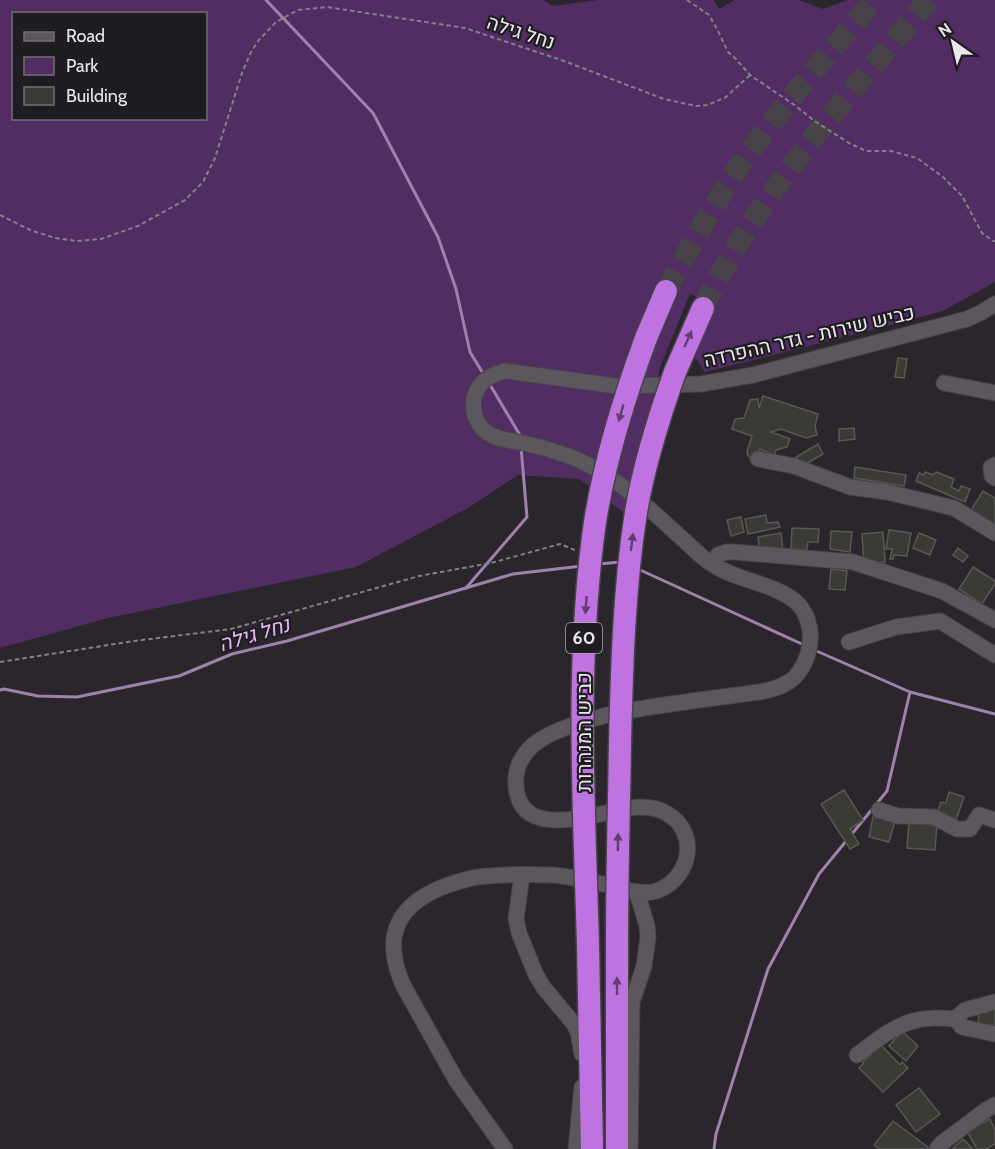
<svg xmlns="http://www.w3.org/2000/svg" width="995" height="1149" font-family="Cabin,Heebo,sans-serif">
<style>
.green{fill:#522d63;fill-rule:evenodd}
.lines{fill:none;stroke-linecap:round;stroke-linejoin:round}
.stream{stroke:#9f82ac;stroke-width:3}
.building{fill:#3a3b34;stroke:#585952;stroke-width:1.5}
.highway-tunnel{stroke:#474349;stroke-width:22;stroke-dasharray:22 11;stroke-linecap:butt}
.minor-casing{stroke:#464348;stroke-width:17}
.highway-casing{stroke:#464348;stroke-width:25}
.path{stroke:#848186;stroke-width:2;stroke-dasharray:4.5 3;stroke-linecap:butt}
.minor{stroke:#5b575d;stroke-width:15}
.highway{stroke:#bf73e1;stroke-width:22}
.highway-bridge-casing{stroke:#464348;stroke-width:25;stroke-linecap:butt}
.highway-bridge{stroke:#bf73e1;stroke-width:22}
.oneway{fill:#603f6e}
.labels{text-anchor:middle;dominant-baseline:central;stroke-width:4.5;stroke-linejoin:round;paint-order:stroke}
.shield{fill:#201d22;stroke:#adabaf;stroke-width:1.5}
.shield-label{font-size:18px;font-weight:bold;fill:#eae8eb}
.street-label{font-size:20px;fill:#eae8eb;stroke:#201d22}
.water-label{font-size:21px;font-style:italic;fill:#e4b6fa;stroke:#201d22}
</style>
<rect width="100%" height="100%" fill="#2a262c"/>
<path class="green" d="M0,0H543L553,6L598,0H714L719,9L735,0H799L823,9L848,0H995V282L943,311L872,330L705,372L695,358L715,305L690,294L660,367L631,518L579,479L518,475L468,508L356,567L108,618L0,648ZM14,14H206V118H14Z"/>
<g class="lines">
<g class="stream">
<path d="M266,0L373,113L438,237L456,289L470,352L484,375"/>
<path d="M489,383L521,437"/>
<path d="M598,564L621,562"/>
<path d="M638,569L804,645"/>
<path d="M466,588L527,517L521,447"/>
<path d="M812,649L910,692L995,714"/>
<path d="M0,690L4,689L38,696L77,697L179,676L232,654L287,641L513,574L582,566"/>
<path d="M851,835L887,791L910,692"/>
<path d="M714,1149L716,1134L768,969L819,874L847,840"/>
</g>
</g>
<g class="building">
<path d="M898,358L907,359L904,378L895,377Z"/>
<path d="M763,396L818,414L815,426L817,435L806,438L781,429L771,432L790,439L787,447L776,450L774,455L760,449L756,459L748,456L747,451L752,436L732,429L735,419L744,418L750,400L758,399L759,408Z"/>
<path d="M854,428L855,439L839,441V429Z"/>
<path d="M818,444L823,454L799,468L793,459Z"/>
<path d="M855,467L906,475L904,486L854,478Z"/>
<path d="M925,472L933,475L936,472L954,479L951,487L959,491L961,486L970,489L965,502L916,481L919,473L924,475Z"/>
<path d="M983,491L995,498V527L970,512Z"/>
<path d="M766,515L767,523L778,522L780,527L748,534L745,519Z"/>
<path d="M741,517L744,532L731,536L727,520Z"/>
<path d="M792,528L819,529L818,542H808L807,550L791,549Z"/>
<path d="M889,530L911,533L907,556L894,555L893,559H890L892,549H886Z"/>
<path d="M831,531L852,532L850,552L830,549Z"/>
<path d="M883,532L885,562L864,564L862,534Z"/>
<path d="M781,533L783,550L760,553L758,537Z"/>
<path d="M919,533L936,540L930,555L913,548Z"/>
<path d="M958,548L968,556L963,562L953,555Z"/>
<path d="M973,567L995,581V584L982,604L959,589Z"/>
<path d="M831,569L847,571L845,590L829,589Z"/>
<path d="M844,790L863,820L850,829L859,844L850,849L821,804Z"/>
<path d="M949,792L964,797L956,820L937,813L941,802L946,803Z"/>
<path d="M873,817L895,821L889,842L869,837Z"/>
<path d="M909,822L937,824L935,850L907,848Z"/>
<path d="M979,1007H995V1030L991,1029V1025H978Z"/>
<path d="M902,1031L918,1046L906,1061L889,1046Z"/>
<path d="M881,1045L900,1065L902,1062L908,1068L883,1092L859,1068L863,1064V1062Z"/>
<path d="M919,1088L940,1114L916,1132L896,1105Z"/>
<path d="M990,1119L995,1130V1144L986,1149H977L967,1131Z"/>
<path d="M893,1121L929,1148L928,1149H880L874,1145Z"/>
<path d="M963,1139L973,1149H952Z"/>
</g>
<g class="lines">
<g class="highway-tunnel">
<path d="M666,291C690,248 713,205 741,164C781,106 829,54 874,0"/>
<path d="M703,308C759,193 847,97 929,0"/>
</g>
<defs>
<g id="minor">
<path d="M944,383L995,393"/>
<path d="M758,459L794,466L850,487L887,492L954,508L995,533"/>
<path d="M995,465L991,467L992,476L995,478"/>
<path d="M718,555L726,552H735L853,562L942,591L995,620"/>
<path d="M849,642L896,627L940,621L995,655"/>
<path d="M879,810L898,816L934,817L957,829H970L979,815L995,820"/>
<path d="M522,875L516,919L519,933L536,975L544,988L574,1024L578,1032L582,1054"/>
<path d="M955,1019L965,1010L995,1002"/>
<path d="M857,1055C874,1042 892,1027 913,1021C927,1017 941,1018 955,1019L962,1027L995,1034"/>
<path d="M505,1149L456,1080L403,985C381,935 398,903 448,885C458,882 468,878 478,877C502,874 528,874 552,875C580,877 609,886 637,892C645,893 652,893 659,890C692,876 699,831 666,813C658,808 648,807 639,807C604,809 521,846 516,786C514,771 521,756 532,746C549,731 579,723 600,717C613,713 626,711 639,709C669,704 699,700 730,696C748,693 768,693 785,684C800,677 809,657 810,642C812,628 806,610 795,601C773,583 737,581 712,564C702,558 694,549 686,542C649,509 614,472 566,455C554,451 541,447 528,444C512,440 493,441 481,427C470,413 471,393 484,381C490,375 498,373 505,371L616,386L701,384L753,375L967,319L982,312L995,304"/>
<path d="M576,1149L582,1087"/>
<path d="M630,1149L632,1002L644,966L648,937L647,926L637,892"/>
<path d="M937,1149L942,1143L986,1110L995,1105"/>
</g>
<g id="highway">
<path d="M646,338L666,291"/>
<path d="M675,372L703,308"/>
<path d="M588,945L592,1149"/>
<path d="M617,1149V942"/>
</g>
</defs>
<use href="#minor" class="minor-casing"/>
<use href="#highway" class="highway-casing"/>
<g class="path">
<path d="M687,0L709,15L717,29L728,52L734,57L750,75L793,104L816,122L849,143L866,151H891L917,158L943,177L962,196L982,233L993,241H995"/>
<path d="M0,215L30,230L55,238L77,241L101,239L138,226L185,200L203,182L215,158L242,73L251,52L259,40L276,22L298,10L327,7L465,28L564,61L664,99L696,106L708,105L726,97L750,75"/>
<path d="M0,662L134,641L231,629L419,576L491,563L560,544L577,551"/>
</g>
<use href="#minor" class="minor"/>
<use href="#highway" class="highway"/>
<defs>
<g id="highway-bridge">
<path d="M617,942C617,876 619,809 620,742C622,665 624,588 636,512C644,464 659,417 675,372"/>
<path d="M588,945C584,804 575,662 595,522C605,459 624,398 646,338"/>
</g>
</defs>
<use href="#highway-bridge" class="highway-bridge-casing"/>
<use href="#highway-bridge" class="highway-bridge"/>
</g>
<defs><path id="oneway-solid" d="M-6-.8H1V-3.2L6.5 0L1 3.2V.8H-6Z" transform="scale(1.5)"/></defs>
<g class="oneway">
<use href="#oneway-solid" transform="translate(688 339) rotate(-66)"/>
<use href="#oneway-solid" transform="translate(621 413) rotate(106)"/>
<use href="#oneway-solid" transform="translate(632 542) rotate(-82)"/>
<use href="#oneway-solid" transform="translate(586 605) rotate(94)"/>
<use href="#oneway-solid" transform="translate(618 842) rotate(-89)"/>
<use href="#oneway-solid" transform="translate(617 986) rotate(-90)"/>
</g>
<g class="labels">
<rect class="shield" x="566" y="623" width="36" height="30" rx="4.5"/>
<g class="shield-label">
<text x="584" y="638">60</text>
</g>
<g class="street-label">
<text transform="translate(521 32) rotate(18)">נחל גילה</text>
<text transform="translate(809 336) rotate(-13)">כביש שירות - גדר ההפרדה</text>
<text transform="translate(584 732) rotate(-90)">כביש המנהרות</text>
</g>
<g class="water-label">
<text transform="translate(254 634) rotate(-17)">נחל גילה</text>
</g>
</g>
<rect x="12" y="12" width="195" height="108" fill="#201d22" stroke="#716e72" stroke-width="1.5"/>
<rect x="24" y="32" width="30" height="9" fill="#5b575d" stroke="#716e72" stroke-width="1.5"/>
<text x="66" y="42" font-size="18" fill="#eae8eb">Road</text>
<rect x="24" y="57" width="30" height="18" fill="#522d63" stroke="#716e72" stroke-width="1.5"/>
<text x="66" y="72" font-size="18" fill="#eae8eb">Park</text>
<rect x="24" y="87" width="30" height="18" fill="#3a3b34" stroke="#716e72" stroke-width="1.5"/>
<text x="66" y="102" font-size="18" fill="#eae8eb">Building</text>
<g transform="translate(953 42) rotate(326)" stroke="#201d22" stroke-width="4.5" paint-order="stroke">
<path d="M0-4.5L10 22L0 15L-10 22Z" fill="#eae8eb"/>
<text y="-9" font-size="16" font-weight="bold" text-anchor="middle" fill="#eae8eb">N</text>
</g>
</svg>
